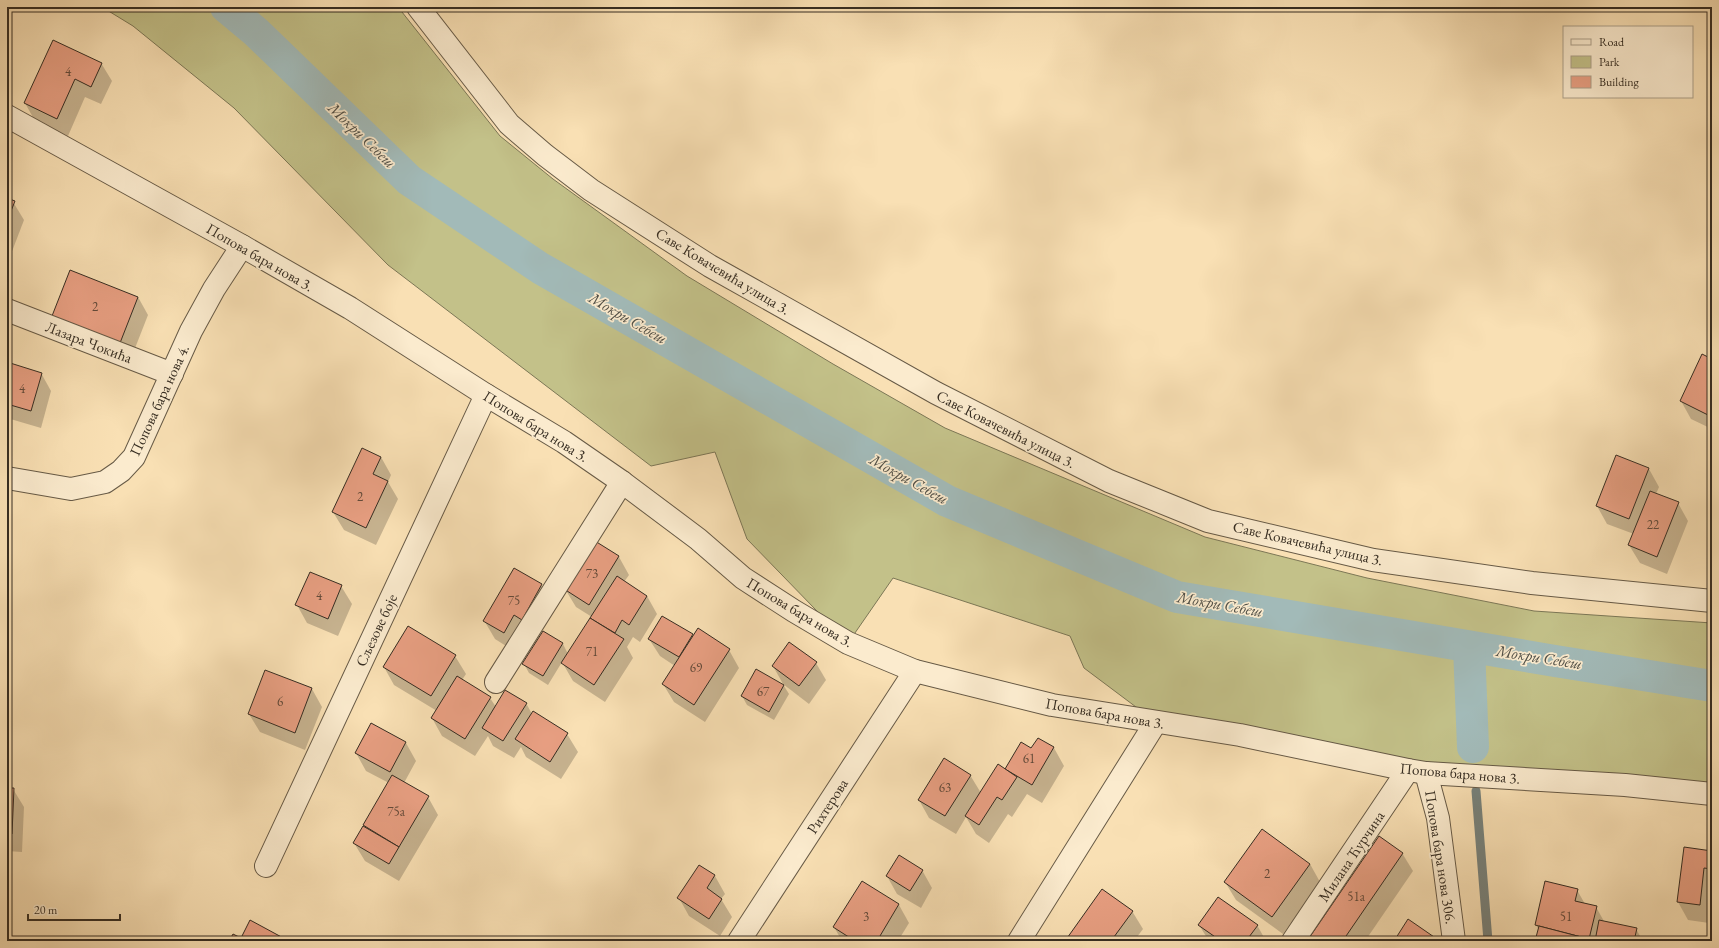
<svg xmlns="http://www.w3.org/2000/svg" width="1719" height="948" font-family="'EB Garamond',serif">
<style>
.green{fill:#c3c189;stroke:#7c7756}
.shadow{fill:#0003}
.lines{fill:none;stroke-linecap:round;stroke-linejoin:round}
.stream{stroke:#77827c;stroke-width:9}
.canal{stroke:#a2bab8;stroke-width:32}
.building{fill:#e89f82;stroke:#362d22}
.minor-casing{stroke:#675a46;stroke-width:24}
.minor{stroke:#fbebce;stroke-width:22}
.labels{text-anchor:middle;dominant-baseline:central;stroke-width:3.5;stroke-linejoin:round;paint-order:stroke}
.number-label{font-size:13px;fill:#624a3a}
.street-label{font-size:15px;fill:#362d22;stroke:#fbebce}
.water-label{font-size:16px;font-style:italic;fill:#515048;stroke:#fbebce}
</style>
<rect width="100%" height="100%" fill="#f9e0b4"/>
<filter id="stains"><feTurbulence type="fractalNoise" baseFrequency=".005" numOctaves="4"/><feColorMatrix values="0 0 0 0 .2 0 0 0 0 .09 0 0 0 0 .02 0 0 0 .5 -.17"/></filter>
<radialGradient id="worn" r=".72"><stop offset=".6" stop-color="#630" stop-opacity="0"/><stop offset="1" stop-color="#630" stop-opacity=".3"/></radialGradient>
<path class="green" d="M102,7H398L500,136L553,179L687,276L833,364L945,428L1205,537L1367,578L1534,611L1712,623V796L1427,773L1156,722L1084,668L1070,636L893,578L848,643L747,539L715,452L651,466L388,265L234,108L133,26Z"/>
<g class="shadow">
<path d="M101,63L112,81L101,104L85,97L68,136L35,121L25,103Z"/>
<path d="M7,192L24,220L11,254L7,252Z"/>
<path d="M70,271L138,297L148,315L130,361Z"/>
<path d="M1712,360V429L1691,419L1681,401Z"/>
<path d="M7,363L41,373L51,391L41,428L7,418Z"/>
<path d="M381,457L391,475L388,482L398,499L376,545L344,530L333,512Z"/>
<path d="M1649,469L1659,487L1656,494L1678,503L1688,521L1667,574L1640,563L1629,545L1634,534L1607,524L1597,506Z"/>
<path d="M595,542L619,557L629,575L624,582L647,596L657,614L640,642L633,637L627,647L633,658L605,702L573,681L562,662L548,685L529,673L524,664L563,644L568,654L592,617L576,607L565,589Z"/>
<path d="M541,585L552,603L514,651L495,639L485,622Z"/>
<path d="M341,586L352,604L338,636L307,623L297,605Z"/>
<path d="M408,627L455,656L466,674L462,680L490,698L496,707L526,703L532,714L567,734L578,752L561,779L526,757L521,747L514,758L493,746L488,736L475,756L442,736L432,718L437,711L394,685L384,667Z"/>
<path d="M692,635L693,637L729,650L739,668L705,722L674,702L663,684L675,666L660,656L649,639Z"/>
<path d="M816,663L826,680L809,704L783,684L773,666Z"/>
<path d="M784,686L789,694L774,720L747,705L742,696Z"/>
<path d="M312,689L322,707L305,750L260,732L249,714Z"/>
<path d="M371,724L406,743L416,761L404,783L428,797L438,815L399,881L365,861L354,843L389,783L366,771L356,753Z"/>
<path d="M1038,739L1054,748L1064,766L1042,803L1027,794L1012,817L1008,814L989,843L976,834L966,817L956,834L929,818L919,800L970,775L981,793L1005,770L1031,750Z"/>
<path d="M7,789H13L24,807L22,852L7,851Z"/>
<path d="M1712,852V903L1709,923L1688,920L1678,902Z"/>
<path d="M1402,853L1413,871L1365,941H1308Z"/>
<path d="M1310,864L1320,882L1283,934L1236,900L1225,882Z"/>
<path d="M700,866L715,876L725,894L721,899L732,917L720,936L689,916L679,898Z"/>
<path d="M922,870L932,888L921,908L897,894L887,876Z"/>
<path d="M7,882L10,888L7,920Z"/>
<path d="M862,883L899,905L909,923L898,941H842L834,927Z"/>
<path d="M1577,890L1585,904L1596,907L1605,923L1636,929L1643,941H1536L1539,930L1536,925Z"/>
<path d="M1132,911L1143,929L1134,941H1066Z"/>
<path d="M1199,925H1257L1266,941H1209Z"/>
</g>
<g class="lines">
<path class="stream" d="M1476,791L1488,941"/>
<g class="canal">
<path d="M226,7L256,32L409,180L540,268L947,501L1177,597L1555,661L1712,686"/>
<path d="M1469,647L1473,747"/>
</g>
</g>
<g class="building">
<path d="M53,40L102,63L91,87L75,79L57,119L24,103Z"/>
<path d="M7,198L15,201L7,221Z"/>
<path d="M70,270L138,297L120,343L52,316Z"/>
<path d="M1702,354L1712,359V417L1680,401Z"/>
<path d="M7,362L42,373L31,411L7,404Z"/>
<path d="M362,448L381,457L373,474L388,481L366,528L332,512Z"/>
<path d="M1616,455L1649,468L1629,519L1596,506Z"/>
<path d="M1650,491L1679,502L1657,557L1628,545Z"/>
<path d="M595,541L619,556L589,605L564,589Z"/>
<path d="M514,568L542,584L522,620L514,615L504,633L483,621Z"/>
<path d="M310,572L342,585L328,619L295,605Z"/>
<path d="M617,576L647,596L629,625L622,620L615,633L590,618Z"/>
<path d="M662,616L693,634L679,657L648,639Z"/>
<path d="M590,618L624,639L594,685L561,663Z"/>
<path d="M408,626L456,655L431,696L383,667Z"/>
<path d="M698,628L730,649L694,705L662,684Z"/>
<path d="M543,631L563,643L543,676L522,664Z"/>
<path d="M789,642L817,662L799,686L772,666Z"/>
<path d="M756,669L784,685L769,712L741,696Z"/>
<path d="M265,670L312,688L295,733L248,714Z"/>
<path d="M457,676L491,697L465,739L431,718Z"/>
<path d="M505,690L527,703L503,741L482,728Z"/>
<path d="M533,711L568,733L550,762L515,739Z"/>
<path d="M371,723L406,742L390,772L355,753Z"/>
<path d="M1038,738L1054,747L1032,785L1005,769L1021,742L1031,748Z"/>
<path d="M944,758L971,775L945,816L918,800Z"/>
<path d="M998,764L1017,777L1002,800L997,797L979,825L965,816Z"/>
<path d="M392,775L429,796L399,847L363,825Z"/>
<path d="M7,788H14L12,834H7Z"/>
<path d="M363,826L399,847L389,864L353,843Z"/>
<path d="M1262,829L1310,864L1272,917L1224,882Z"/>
<path d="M1379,836L1403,853L1344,939L1347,941H1307Z"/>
<path d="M1684,847L1712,851V869L1704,868L1700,905L1677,902Z"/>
<path d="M899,855L923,870L910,891L886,876Z"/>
<path d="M699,865L715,875L707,888L722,899L709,919L677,898Z"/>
<path d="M862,881L899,904L877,941H855L833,927Z"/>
<path d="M1545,881L1578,889L1575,901L1597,906L1589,939L1535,925Z"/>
<path d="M1102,889L1133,911L1111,941H1065Z"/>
<path d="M1218,897L1258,925L1246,941H1221L1198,925Z"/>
<path d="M1408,919L1437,939L1435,941H1394Z"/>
<path d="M250,920L287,940L286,941H229L233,934L241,938Z"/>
<path d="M1599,920L1637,928L1634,941H1595Z"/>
<path d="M1539,926L1589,939L1588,941H1535Z"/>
</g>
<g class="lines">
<defs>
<g id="minor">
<path d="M418,7L509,124L545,155L591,190L710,266L936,393L1109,481L1208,521L1373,560L1532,583L1712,601"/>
<path d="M7,116L242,246L350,308L486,395L564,442L622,482L698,539L743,578L794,611L848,643L915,671L1052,705L1240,735L1408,770L1426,773L1625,785L1712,794"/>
<path d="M7,310L172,374"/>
<path d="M7,478L71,489L105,482L121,471L134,457L191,331L214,289L242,246"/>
<path d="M496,682L622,482"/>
<path d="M1426,773L1438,818L1454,941"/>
<path d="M266,866L486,395"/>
<path d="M739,941L915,671"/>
<path d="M1019,941L1156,722"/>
<path d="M1293,941L1408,770"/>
</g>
</defs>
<use href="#minor" class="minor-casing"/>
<use href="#minor" class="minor"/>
</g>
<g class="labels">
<g class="number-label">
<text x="68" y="71">4</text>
<text x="95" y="306">2</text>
<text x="22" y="388">4</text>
<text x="360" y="496">2</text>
<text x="1653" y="524">22</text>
<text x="592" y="573">73</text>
<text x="319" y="595">4</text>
<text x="514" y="600">75</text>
<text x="592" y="651">71</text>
<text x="696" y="667">69</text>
<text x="763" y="691">67</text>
<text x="280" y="701">6</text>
<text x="1029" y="758">61</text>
<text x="945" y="787">63</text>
<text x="396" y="811">75a</text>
<text x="1267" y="873">2</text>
<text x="1356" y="896">51a</text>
<text x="866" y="916">3</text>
<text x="1566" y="916">51</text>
</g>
<g class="street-label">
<text transform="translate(260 257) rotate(30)">Попова бара нова 3.</text>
<text transform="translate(723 271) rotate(31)">Саве Ковачевића улица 3.</text>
<text transform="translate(89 342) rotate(21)">Лазара Чокића</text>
<text transform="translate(159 400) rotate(-65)">Попова бара нова 4.</text>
<text transform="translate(536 426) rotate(32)">Попова бара нова 3.</text>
<text transform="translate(1006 429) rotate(27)">Саве Ковачевића улица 3.</text>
<text transform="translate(1308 543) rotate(13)">Саве Ковачевића улица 3.</text>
<text transform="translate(800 612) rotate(31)">Попова бара нова 3.</text>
<text transform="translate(376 630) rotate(-65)">Сљезове боје</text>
<text transform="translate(1105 713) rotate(10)">Попова бара нова 3.</text>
<text transform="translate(1460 773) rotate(5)">Попова бара нова 3.</text>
<text transform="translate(827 806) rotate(-57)">Рихтерова</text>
<text transform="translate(1351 856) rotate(-56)">Милана Ћурчина</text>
<text transform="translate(1441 857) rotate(81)">Попова бара нова 306.</text>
</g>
<g class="water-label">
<text transform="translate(362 135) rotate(44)">Мокри Себеш</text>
<text transform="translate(628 318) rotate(30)">Мокри Себеш</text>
<text transform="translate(909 479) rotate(29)">Мокри Себеш</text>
<text transform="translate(1220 604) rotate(10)">Мокри Себеш</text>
<text transform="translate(1539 657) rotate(9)">Мокри Себеш</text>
</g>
</g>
<rect width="1719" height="948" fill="none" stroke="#f9e0b4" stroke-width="24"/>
<rect x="8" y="8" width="1703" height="932" fill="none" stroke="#362d22" stroke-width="2"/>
<rect x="12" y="12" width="1695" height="924" fill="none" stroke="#362d22"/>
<rect x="1563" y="26" width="130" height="72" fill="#fbebce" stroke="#ac9f89"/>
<rect x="1571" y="39" width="20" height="6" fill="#fbebce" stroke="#ac9f89"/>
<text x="1599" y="46" font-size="12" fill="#362d22">Road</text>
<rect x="1571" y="56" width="20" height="12" fill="#c3c189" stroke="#ac9f89"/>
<text x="1599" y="66" font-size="12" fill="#362d22">Park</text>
<rect x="1571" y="76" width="20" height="12" fill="#e89f82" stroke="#ac9f89"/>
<text x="1599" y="86" font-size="12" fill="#362d22">Building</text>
<path d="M28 914v6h92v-6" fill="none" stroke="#362d22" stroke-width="2"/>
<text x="34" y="914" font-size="12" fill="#362d22" stroke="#fbebce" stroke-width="3" paint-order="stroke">20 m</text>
<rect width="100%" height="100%" filter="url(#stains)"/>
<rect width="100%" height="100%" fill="url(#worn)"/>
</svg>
